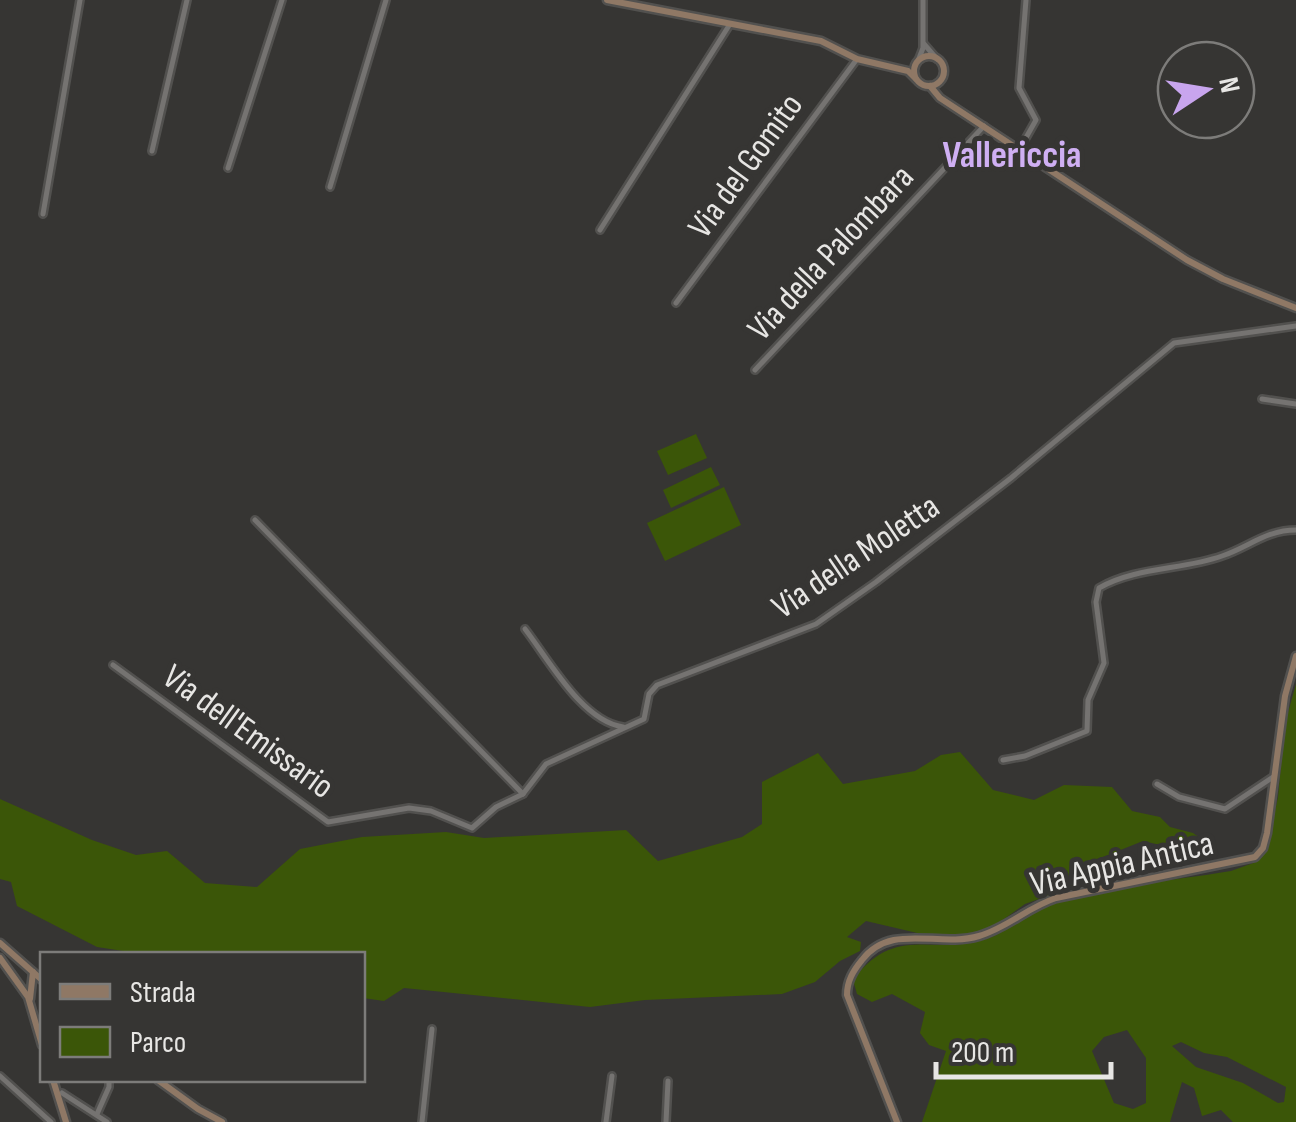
<svg xmlns="http://www.w3.org/2000/svg" width="1296" height="1122" font-family="'Sofia Sans Condensed',sans-serif">
<style>
.green{fill:#3b5608;fill-rule:evenodd}
.lines{fill:none;stroke-linecap:round;stroke-linejoin:round}
.street-casing{stroke:#52514f;stroke-width:10}
.secondary-casing{stroke:#52514f;stroke-width:11}
.street{stroke:#757371;stroke-width:5}
.secondary{stroke:#8f7865;stroke-width:6}
.labels{text-anchor:middle;dominant-baseline:central;stroke-width:10;stroke-linejoin:round;paint-order:stroke}
.street-label{font-size:35px;fill:#e7e6e4;stroke:#363533}
.neighbourhood-label{font-size:38px;font-weight:bold;fill:#cfaff3;stroke:#363533}
</style>
<rect width="100%" height="100%" fill="#363533"/>
<g class="green">
<path d="M696,434L707,458L668,475L657,451Z"/>
<path d="M711,467L720,485L671,508L663,490Z"/>
<path d="M724,487L741,525L665,561L647,523Z"/>
<path d="M1296,684V1122H1233L1221,1110L1202,1116L1194,1088L1182,1082L1170,1122H922L946,1051L929,1045L920,1033L925,1012L892,994L872,1002L857,994L853,980C897,920 938,960 994,936C1006,931 1015,919 1026,913C1077,888 1173,881 1231,871L1256,862L1267,850L1278,797L1285,723ZM1127,1030L1146,1058V1103L1133,1109L1114,1103L1092,1051L1104,1037ZM1181,1042L1204,1053L1227,1057L1286,1087L1284,1102L1278,1103L1243,1083L1196,1067L1172,1046Z"/>
<path d="M960,752L993,790L1034,800L1064,785L1112,787L1132,811L1160,817L1170,827L1193,833L1210,845L1199,854L1143,841L1078,867L1075,886L1025,904L993,927L975,934L930,936L866,921L847,937L861,942L860,951L840,961L815,982L782,994L645,1000L590,1007L404,988L384,1001L363,998L362,954H143L97,947L17,906L11,882L0,879V799L92,840L136,855L167,851L205,883L257,887L300,849L362,837L446,832L484,838L626,830L658,861L742,837L762,824V782L818,753L843,784L915,771L941,755Z"/>
</g>
<g class="lines">
<defs>
<g id="street">
<path d="M924,44L937,59"/>
<path d="M918,61L923,48V0"/>
<path d="M1019,150L1036,120L1019,88L1026,0"/>
<path d="M152,151L187,0"/>
<path d="M228,168L282,0"/>
<path d="M330,187L386,0"/>
<path d="M43,214L80,0"/>
<path d="M600,230L730,24"/>
<path d="M676,303L857,59"/>
<path d="M755,370L984,126"/>
<path d="M1262,399L1296,404"/>
<path d="M255,520L523,794L546,764L644,719L649,694L657,685L816,624L876,582L1011,478L1174,343L1296,326"/>
<path d="M525,629C549,660 582,721 623,727"/>
<path d="M113,665L328,822L409,808L431,811L472,828L496,807L523,794"/>
<path d="M1003,760L1025,756L1087,731L1088,700L1104,663L1096,602L1099,588C1135,567 1183,570 1222,556C1249,547 1266,530 1296,530"/>
<path d="M1157,784L1179,797L1225,809L1273,777"/>
<path d="M0,1076L51,1122"/>
<path d="M62,1093L107,1122"/>
<path d="M97,1114L109,1087V1080"/>
<path d="M422,1122L432,1029"/>
<path d="M606,1122L612,1076"/>
<path d="M666,1122L668,1081"/>
</g>
<g id="secondary">
<path d="M607,0L821,41L857,59L908,71L916,79"/>
<circle cx="929" cy="71" r="15"/>
<path d="M930,86L940,98L1187,260L1223,279L1296,308"/>
<path d="M0,943L42,980"/>
<path d="M0,958L28,997L42,1045"/>
<path d="M30,999L33,972"/>
<path d="M53,1080L66,1122"/>
<path d="M158,1080L198,1109L222,1122"/>
<path d="M897,1122L847,995C847,981 853,971 862,960C891,922 938,948 979,936C1007,928 1028,907 1056,898L1255,857L1263,848L1267,833L1285,696L1296,656"/>
</g>
</defs>
<use href="#street" class="street-casing"/>
<use href="#secondary" class="secondary-casing"/>
<use href="#street" class="street"/>
<use href="#secondary" class="secondary"/>
</g>
<g class="labels">
<g class="street-label">
<text transform="translate(746 166) rotate(-54)">Via del Gomito</text>
<text transform="translate(831 253) rotate(-47)">Via della Palombara</text>
<text transform="translate(856 557) rotate(-34)">Via della Moletta</text>
<text transform="translate(248 732) rotate(36)">Via dell'Emissario</text>
<text transform="translate(1122 864) rotate(-13)">Via Appia Antica</text>
</g>
<g class="neighbourhood-label">
<text x="1012" y="155">Vallericcia</text>
</g>
</g>
<rect x="40" y="952" width="325" height="130" fill="#363533" stroke="#7d7c7a" stroke-width="2.5"/>
<rect x="60" y="984" width="50" height="15" fill="#8f7865" stroke="#7d7c7a" stroke-width="2.5"/>
<text x="130" y="1002" font-size="30" fill="#e7e6e4">Strada</text>
<rect x="60" y="1027" width="50" height="30" fill="#3b5608" stroke="#7d7c7a" stroke-width="2.5"/>
<text x="130" y="1052" font-size="30" fill="#e7e6e4">Parco</text>
<g transform="translate(1206 90) rotate(78)"><circle r="48" fill="#363533" stroke="#7d7c7a" stroke-width="2.5"/>
<path d="M0-8L18 38L0 25L-18 38Z" fill="#c8a5ee"/>
<text y="-15" font-size="28" font-weight="bold" text-anchor="middle" fill="#e7e6e4">N</text>
</g>
<path d="M936 1062v15h175v-15" fill="none" stroke="#e7e6e4" stroke-width="5"/>
<text x="951" y="1062" font-size="30" fill="#e7e6e4" stroke="#363533" stroke-width="8" paint-order="stroke">200 m</text>
</svg>
